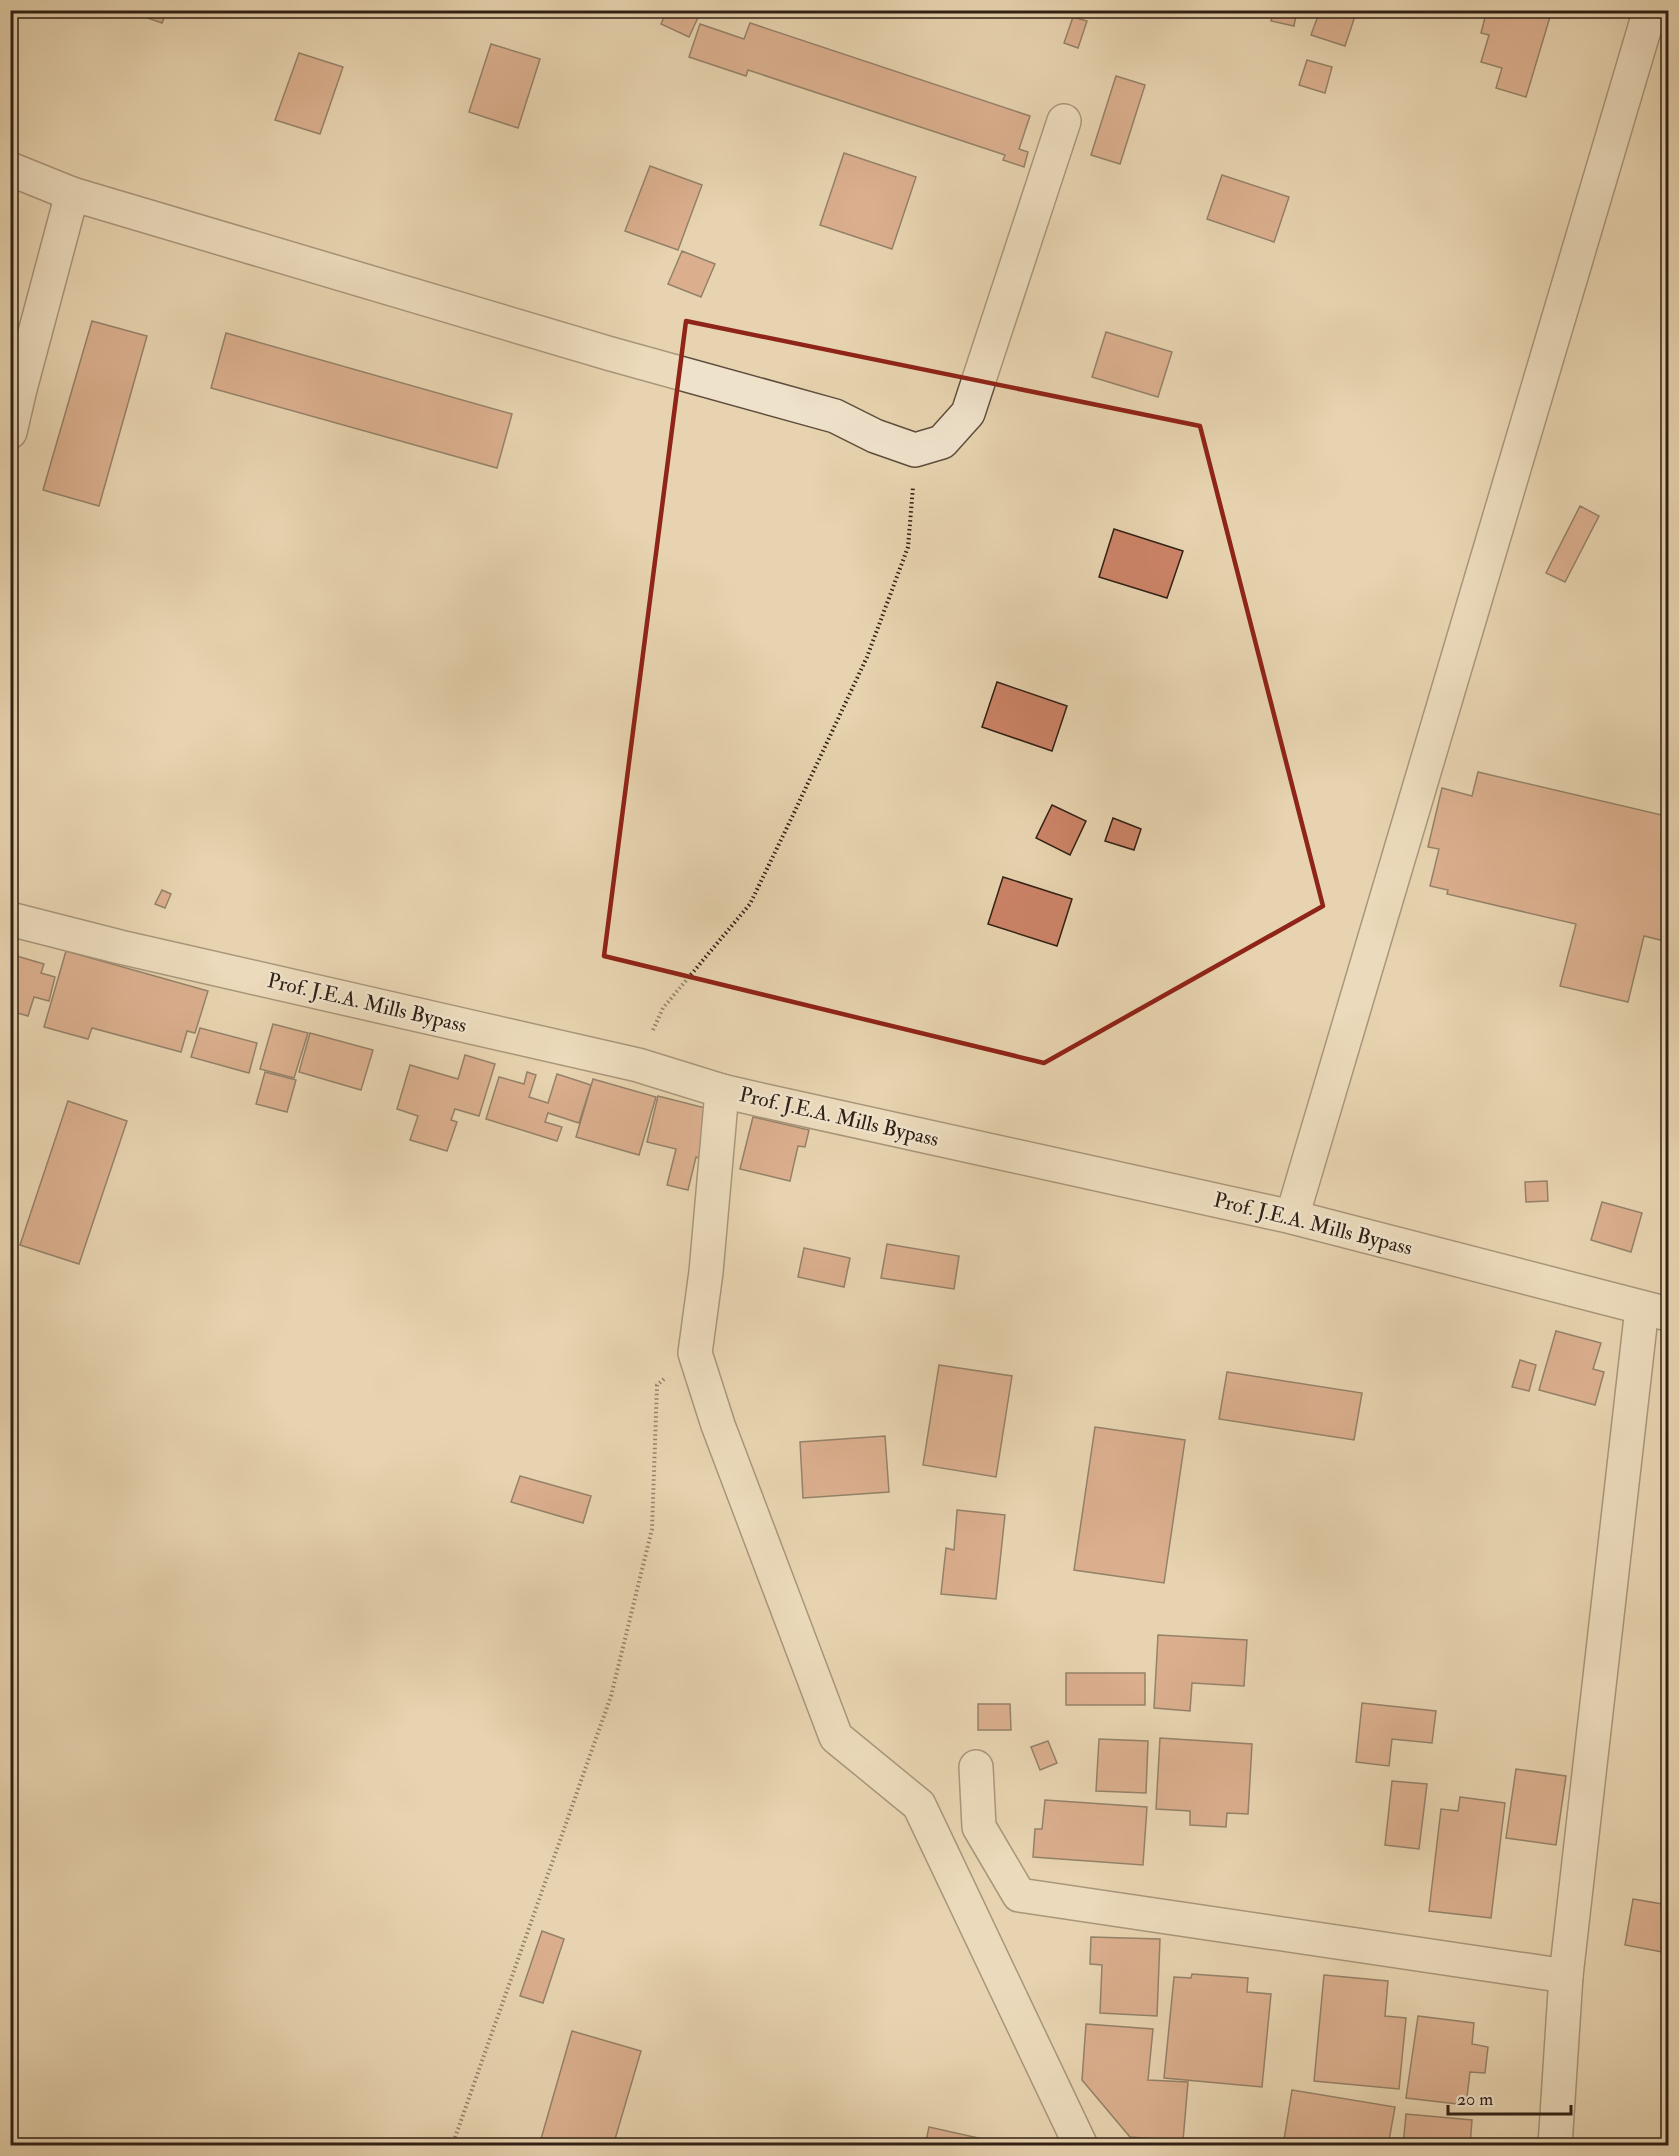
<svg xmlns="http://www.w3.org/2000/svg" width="1679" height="2156" font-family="'IM FELL Double Pica',serif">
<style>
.building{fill:#cc8367;stroke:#302015;stroke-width:1.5}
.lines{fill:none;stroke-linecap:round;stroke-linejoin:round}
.minor-casing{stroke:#5e4d3c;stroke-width:36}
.path{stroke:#302015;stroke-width:4;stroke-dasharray:1.5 3;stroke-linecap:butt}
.minor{stroke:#efe2cb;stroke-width:33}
.marked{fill:none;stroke:#8f2418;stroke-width:4.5;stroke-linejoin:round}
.labels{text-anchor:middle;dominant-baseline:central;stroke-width:5;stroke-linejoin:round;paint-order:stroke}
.street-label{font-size:21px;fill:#302015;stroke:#efe2cb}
</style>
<rect width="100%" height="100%" fill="#e7d3af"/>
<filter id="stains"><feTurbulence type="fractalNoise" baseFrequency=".00333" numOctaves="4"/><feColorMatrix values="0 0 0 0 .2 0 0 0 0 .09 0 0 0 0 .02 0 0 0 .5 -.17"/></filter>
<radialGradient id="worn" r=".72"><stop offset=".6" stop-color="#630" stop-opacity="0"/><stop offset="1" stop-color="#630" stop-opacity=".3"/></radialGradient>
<g class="building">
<path d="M125,10H167L162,23Z"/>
<path d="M667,10L701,11L689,37L661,24Z"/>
<path d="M1273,10H1297L1294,26L1271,21Z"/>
<path d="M1311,10H1357L1345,46L1311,35L1319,13Z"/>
<path d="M1487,10H1552L1526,97L1496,88L1502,68L1481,62L1489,35L1481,33Z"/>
<path d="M1073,17L1087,21L1078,48L1064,43Z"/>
<path d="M750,23L1030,116L1019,149L1028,152L1024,167L1003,160L1005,155L748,70L746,76L689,57L700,24L744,39Z"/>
<path d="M491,44L540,59L518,128L469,112Z"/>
<path d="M299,53L343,67L320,134L275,120Z"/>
<path d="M1307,60L1332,67L1325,93L1299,85Z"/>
<path d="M1116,76L1145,85L1120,164L1091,155Z"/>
<path d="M844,153L916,177L892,249L820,225Z"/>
<path d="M650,166L702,185L678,250L625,231Z"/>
<path d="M1222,175L1289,197L1274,242L1207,219Z"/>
<path d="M682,251L715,264L701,297L668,284Z"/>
<path d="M92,321L147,336L99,506L43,490Z"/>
<path d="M1106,332L1172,352L1158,397L1092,377Z"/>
<path d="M226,333L512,414L497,468L211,388Z"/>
<path d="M1580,506L1599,516L1565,582L1546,573Z"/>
<path d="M1114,529L1183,551L1167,598L1099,577Z"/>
<path d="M997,682L1067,706L1052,751L982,727Z"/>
<path d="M1478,772L1666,816L1661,836L1668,838V942L1644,936L1628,1002L1560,986L1576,924L1447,894L1448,890L1430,886L1439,849L1428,847L1442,788L1472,796Z"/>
<path d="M1052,805L1086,821L1070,855L1036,838Z"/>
<path d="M1113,818L1141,829L1134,850L1105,841Z"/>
<path d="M1003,877L1072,899L1057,946L988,924Z"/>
<path d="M162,890L171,894L165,908L155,904Z"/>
<path d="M66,951L208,991L195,1033L187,1031L181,1052L92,1028L88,1039L44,1027Z"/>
<path d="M10,954L44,964L41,973L55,977L49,1001L34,997L28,1016L10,1011Z"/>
<path d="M273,1024L308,1033L294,1078L260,1069Z"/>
<path d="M200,1028L257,1043L249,1073L191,1057Z"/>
<path d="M310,1033L373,1050L361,1090L299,1072Z"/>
<path d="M465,1055L495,1064L479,1116L455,1109L451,1120L457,1122L447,1151L410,1140L418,1116L397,1109L410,1065L458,1079Z"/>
<path d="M265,1072L296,1080L287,1112L256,1104Z"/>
<path d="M527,1072L536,1075L529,1097L548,1103L557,1074L591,1085L579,1123L548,1113L545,1122L562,1127L557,1141L486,1119L499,1077L524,1084Z"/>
<path d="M593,1079L656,1097L639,1155L576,1137Z"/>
<path d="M658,1096L717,1111L705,1160L696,1157L688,1190L667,1185L676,1149L647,1142Z"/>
<path d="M68,1101L127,1121L79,1264L20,1245Z"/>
<path d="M753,1117L809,1130L805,1147L798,1146L790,1181L740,1169Z"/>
<path d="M1547,1181L1548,1201L1526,1202L1525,1182Z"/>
<path d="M1602,1202L1642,1213L1631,1252L1591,1240Z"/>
<path d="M887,1244L959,1256L954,1289L881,1278Z"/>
<path d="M804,1248L850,1258L844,1287L798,1277Z"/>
<path d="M1556,1331L1601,1343L1593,1369L1604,1372L1595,1405L1539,1390Z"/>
<path d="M1520,1360L1536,1365L1529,1391L1512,1387Z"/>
<path d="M939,1365L1012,1376L996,1477L923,1465Z"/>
<path d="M1227,1372L1362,1393L1354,1440L1219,1419Z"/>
<path d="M1095,1427L1185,1440L1164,1583L1074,1570Z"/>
<path d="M885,1436L889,1492L803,1498L800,1442Z"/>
<path d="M520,1476L591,1496L583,1523L511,1502Z"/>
<path d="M957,1510L1005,1515L996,1599L941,1594L946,1548L954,1550Z"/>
<path d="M1158,1635L1247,1640L1244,1686L1192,1683L1190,1711L1154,1708Z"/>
<rect x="1066" y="1673" width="79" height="32"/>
<path d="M1362,1703L1436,1711L1432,1743L1392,1739L1389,1766L1356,1762Z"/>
<path d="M978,1704H1010L1011,1730H978Z"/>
<path d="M1160,1738L1252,1744L1248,1814L1227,1813L1226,1827L1190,1825V1811L1156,1809Z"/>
<path d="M1099,1739L1148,1741L1146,1793L1096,1791Z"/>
<path d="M1048,1741L1057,1763L1040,1770L1031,1747Z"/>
<path d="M1516,1769L1566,1776L1556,1845L1506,1838Z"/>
<path d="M1392,1781L1427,1784L1419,1849L1385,1845Z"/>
<path d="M1460,1797L1505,1803L1491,1918L1429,1911L1441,1809L1458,1811Z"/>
<path d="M1045,1800L1147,1807L1143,1865L1033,1857L1035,1829H1042Z"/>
<path d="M1633,1899L1668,1905V1953L1625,1945Z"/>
<path d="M542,1931L564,1939L543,2003L520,1996Z"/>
<path d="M1091,1937L1160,1939L1157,2016L1100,2013L1102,1965L1090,1964Z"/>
<path d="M1192,1974L1248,1978L1247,1992L1271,1994L1262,2087L1164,2078L1174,1977L1191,1978Z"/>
<path d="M1324,1975L1388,1981L1385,2016L1406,2018L1399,2089L1314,2081Z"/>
<path d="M1418,2016L1474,2023L1472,2044L1488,2047L1485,2073L1470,2072L1466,2105L1406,2098Z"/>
<path d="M1086,2024L1153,2029L1148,2080L1188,2082L1183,2141L1130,2137L1082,2080Z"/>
<path d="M572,2031L641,2051L613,2146H539Z"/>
<path d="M1292,2090L1395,2107L1388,2146H1283Z"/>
<path d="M1406,2114L1472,2120L1470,2146H1403Z"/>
<path d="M929,2127L983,2139L981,2146H925Z"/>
</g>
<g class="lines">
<defs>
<g id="minor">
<path d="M10,169L72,194L611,354L835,416L875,436L915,450L942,442L968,413L1064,121"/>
<path d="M10,432L20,389L72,194"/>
<path d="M10,919L120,947L638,1065L722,1091L761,1100L1292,1217L1668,1314"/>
<path d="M722,1091L706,1272L695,1353L718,1425L836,1737L919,1805L1081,2146"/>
<path d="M1292,1217L1650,10"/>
<path d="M976,1767L979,1827L1019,1895L1566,1976"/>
<path d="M1555,2146L1566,1976L1642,1308"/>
</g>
</defs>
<use href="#minor" class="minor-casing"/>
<g class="path">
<path d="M653,1030L663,1008L750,904L793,815L867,657L908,547L913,487"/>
<path d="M452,2146L611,1696L652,1529L657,1385L664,1379"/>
</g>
<use href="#minor" class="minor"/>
</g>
<path d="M0 0H1679V2156H0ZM686,321L1200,426L1323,906L1044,1063L604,956Z" fill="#e7d3af" fill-opacity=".55" fill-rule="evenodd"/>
<path class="marked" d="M686,321L1200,426L1323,906L1044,1063L604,956Z"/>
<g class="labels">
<g class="street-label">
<text transform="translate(367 1003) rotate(13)">Prof. J.E.A. Mills Bypass</text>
<text transform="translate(839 1117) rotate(13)">Prof. J.E.A. Mills Bypass</text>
<text transform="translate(1313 1224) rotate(14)">Prof. J.E.A. Mills Bypass</text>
</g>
</g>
<rect width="1679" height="2156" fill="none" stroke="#e7d3af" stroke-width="36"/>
<rect x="12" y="12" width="1655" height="2132" fill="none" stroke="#302015" stroke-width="3"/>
<rect x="18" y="18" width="1643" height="2120" fill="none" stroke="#302015" stroke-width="1.5"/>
<path d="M1448 2105v9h123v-9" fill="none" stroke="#302015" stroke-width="3"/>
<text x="1457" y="2105" font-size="18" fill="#302015" stroke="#efe2cb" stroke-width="4.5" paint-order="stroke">20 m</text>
<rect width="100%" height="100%" filter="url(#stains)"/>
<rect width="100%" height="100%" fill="url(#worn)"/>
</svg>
